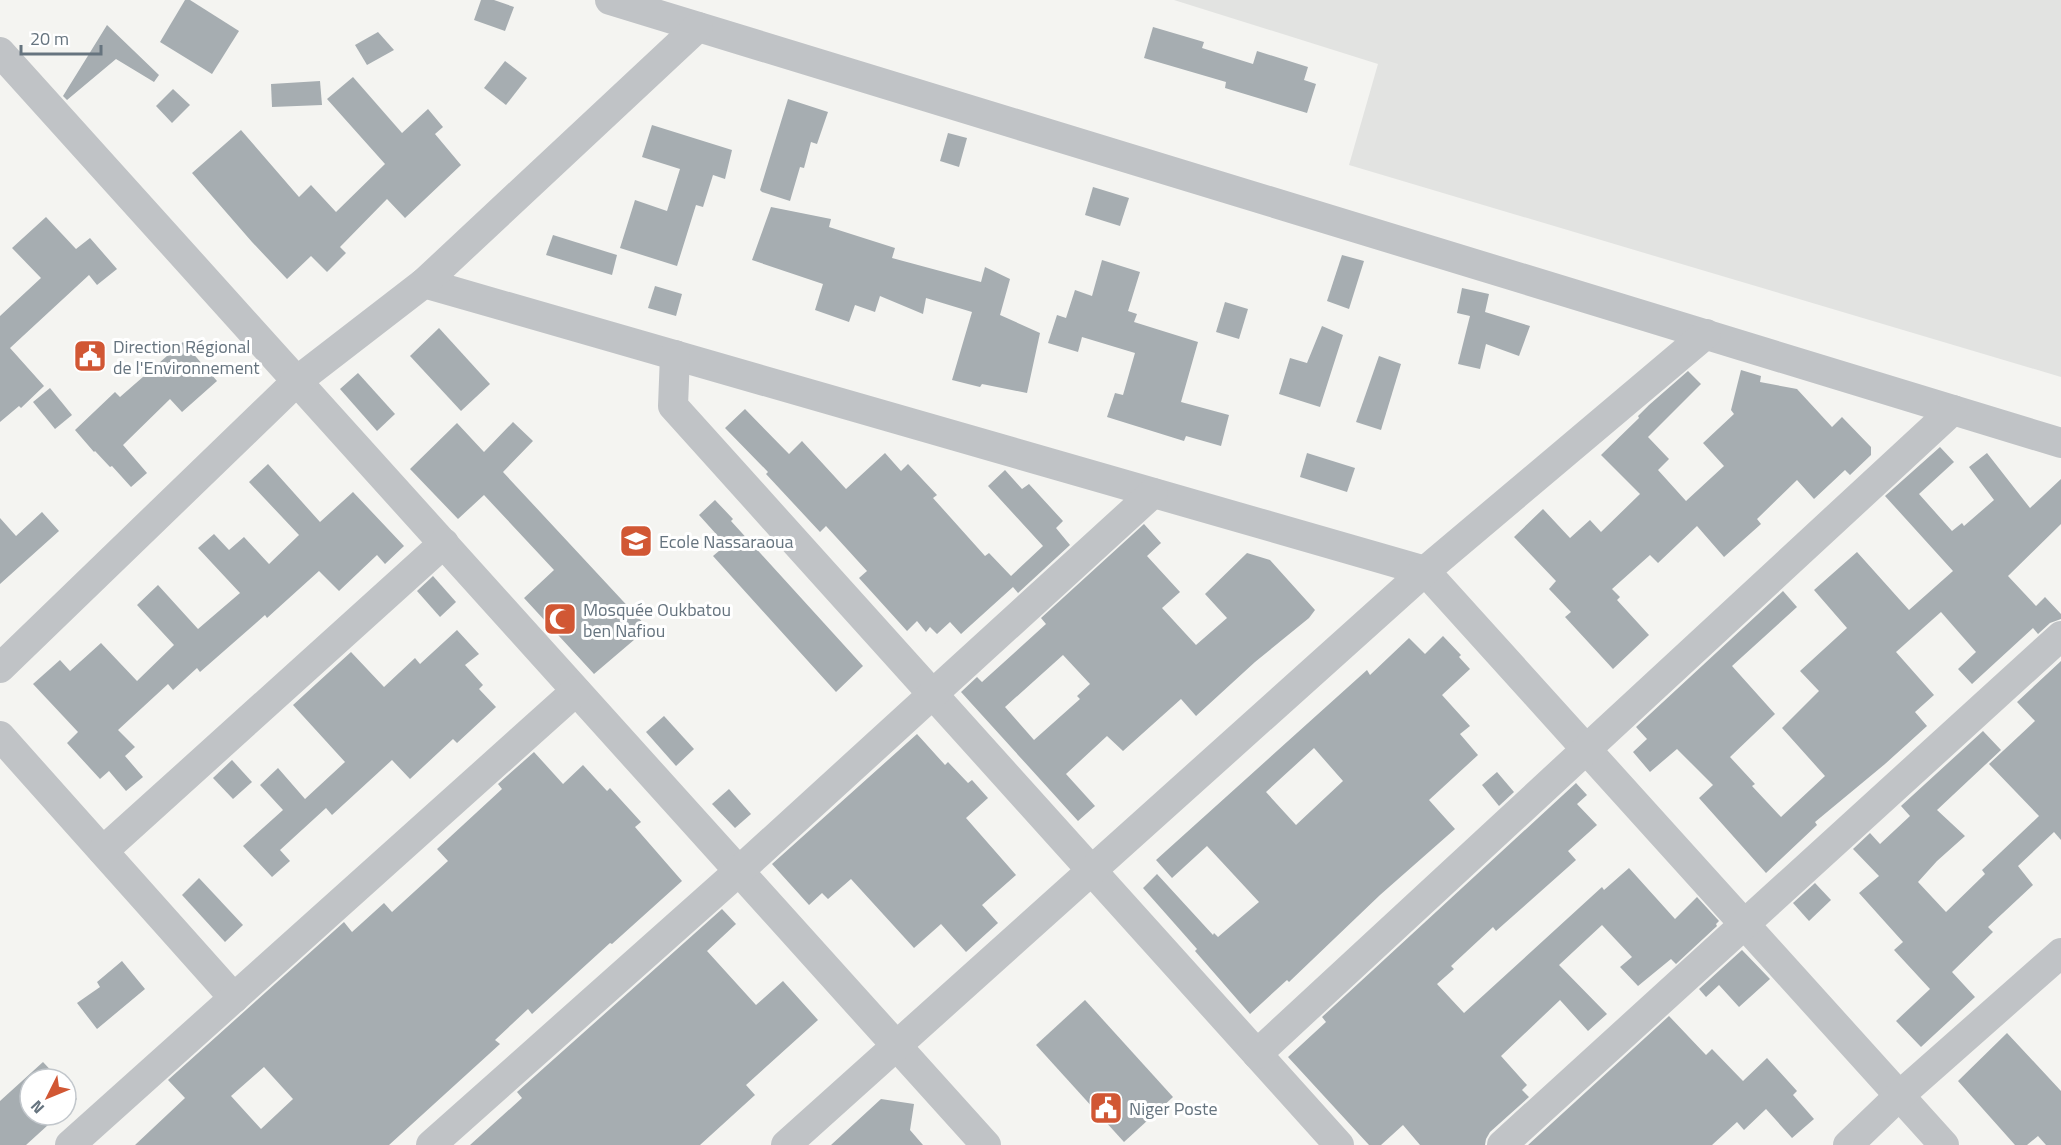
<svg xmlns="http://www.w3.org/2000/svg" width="2061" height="1145" font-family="'Titillium Web',sans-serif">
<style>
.built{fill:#e2e3e1}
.building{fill:#a6adb1;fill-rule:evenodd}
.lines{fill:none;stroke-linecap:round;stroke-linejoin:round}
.street{stroke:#c0c3c6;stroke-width:30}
.labels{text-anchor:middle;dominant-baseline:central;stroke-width:6;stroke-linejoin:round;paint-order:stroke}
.poi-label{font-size:18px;fill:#66747f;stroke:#fff;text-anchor:start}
</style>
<rect width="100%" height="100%" fill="#f4f4f1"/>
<path class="built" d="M1174,0H2061V377L1349,165L1378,64Z"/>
<g class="building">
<path d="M185,0H190L239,31L212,74L160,42Z"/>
<path d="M481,0H494L514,7L505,31L474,20Z"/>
<path d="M107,25L159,75L154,82L116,59L67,100L63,96Z"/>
<path d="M1153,27L1204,42L1202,48L1253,64L1257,51L1308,67L1304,80L1316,84L1307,113L1225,88L1226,82L1144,58Z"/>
<path d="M378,32L394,50L367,65L355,45Z"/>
<path d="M505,61L527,78L506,105L484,88Z"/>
<path d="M353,77L402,133L428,109L443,127L435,134L461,165L405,218L387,199L340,247L346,253L327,272L311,256L287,279L252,242L192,173L241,130L299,197L311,185L336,212L385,164L327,99Z"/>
<path d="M320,81L322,105L272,107L271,84Z"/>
<path d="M173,89L190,105L172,123L156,106Z"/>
<path d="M788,99L828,112L817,144L811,142L804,168L800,167L790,201L762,192L760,190Z"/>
<path d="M652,125L732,150L725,179L713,175L703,207L696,205L677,266L620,248L635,200L667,211L680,169L642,157Z"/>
<path d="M948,133L967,138L959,167L940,161Z"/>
<path d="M1093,187L1129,198L1120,226L1085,215Z"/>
<path d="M771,207L831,219L829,227L895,248L892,258L981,282L985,267L1010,279L1000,315L1040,333L1027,393L982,384L980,387L952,380L972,312L926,298L923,314L880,296L875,312L855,305L849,322L815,310L823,284L752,260Z"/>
<path d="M46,217L76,249L90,238L117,269L97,285L89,275L10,348L44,386L21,408L19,406L0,422V316L41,278L12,248Z"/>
<path d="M553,235L617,255L612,275L546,255Z"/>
<path d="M1342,255L1364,261L1349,309L1327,301Z"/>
<path d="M1102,260L1140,272L1128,311L1137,314L1134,322L1198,342L1181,402L1229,415L1221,446L1186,436L1184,441L1107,417L1115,393L1123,395L1135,353L1082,337L1078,352L1048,343L1057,315L1066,318L1075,290L1092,296Z"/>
<path d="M655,286L682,294L676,316L648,308Z"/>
<path d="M1462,288L1489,294L1485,312L1530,326L1519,356L1486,344L1480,369L1458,364L1470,316L1457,313Z"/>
<path d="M1225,302L1248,309L1239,339L1216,332Z"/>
<path d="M1322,326L1343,335L1320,407L1279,394L1290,358L1307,363Z"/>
<path d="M439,328L490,384L461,411L410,356Z"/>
<path d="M183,342L217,381L182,412L170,399L123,445L147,473L131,487L112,466L110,467L95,451L94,452L75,430L115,392L120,397Z"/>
<path d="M1379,356L1401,364L1381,430L1356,422Z"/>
<path d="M1741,370L1761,376L1760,382L1797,389L1832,427L1842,417L1871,447V455L1850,475L1845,470L1814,499L1797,480L1757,519L1761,524L1724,557L1697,526L1658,563L1650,555L1612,589L1620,597L1617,600L1649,635L1613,669L1565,617L1571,612L1549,589L1556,581L1514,537L1543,509L1570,538L1590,520L1601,532L1640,494L1601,455L1639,418L1638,416L1649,405L1688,371L1701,384L1648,437L1669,459L1658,470L1686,501L1724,466L1703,443L1734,414L1731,410Z"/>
<path d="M358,373L395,414L377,431L340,389Z"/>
<path d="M50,388L72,415L55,429L33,402Z"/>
<path d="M745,409L789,454L802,441L846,489L885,453L901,471L908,464L937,495L933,498L985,556L989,553L1011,576L1043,546L988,486L1005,470L1022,489L1029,484L1063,521L1056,528L1070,545L1018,593L1013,587L961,634L950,622L937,634L930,627L926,632L917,621L907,631L859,578L867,571L826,526L820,532L766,474L768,472L725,428Z"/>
<path d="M513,422L533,441L503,472L648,628L594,674L524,598L554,570L484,495L458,519L410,469L457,423L484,452Z"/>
<path d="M1940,447L1954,462L1919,494L1952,531L1962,523L1964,526L1994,500L1969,467L1987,453L2030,508L2061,479V524L2008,576L2036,606L2045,597L2061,614V619L2050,623L2038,634L2033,628L1972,684L1958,669L1976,652L1941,612L1896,652L1934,695L1915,712L1927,726L1885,764L1815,822L1817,825L1766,873L1699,798L1713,785L1677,749L1650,772L1633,752L1647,739L1636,727L1783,591L1797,607L1732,666L1775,714L1730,757L1755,784L1752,786L1781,817L1825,776L1782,728L1819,691L1800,671L1847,628L1814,590L1857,552L1909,610L1953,571L1885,496Z"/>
<path d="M1307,453L1355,468L1347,492L1300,477Z"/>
<path d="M268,464L320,522L353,492L404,546L385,564L377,555L339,591L319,571L267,618L265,615L200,672L197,668L173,690L168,684L118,730L135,747L125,756L143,777L126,791L109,771L100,779L67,743L78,732L33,684L60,660L70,671L101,643L137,681L174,645L137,605L158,585L198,629L240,593L198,548L214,534L229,550L244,537L269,564L299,535L249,482Z"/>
<path d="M715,500L733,519L731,521L863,666L836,692L713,556L726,545L699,515Z"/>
<path d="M42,512L59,531L0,584V518L16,536Z"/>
<path d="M1144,524L1161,543L1147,556L1180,592L1162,608L1196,645L1227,618L1205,594L1247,553L1270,560L1315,610L1309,618L1255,662L1196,716L1181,699L1123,751L1107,736L1066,774L1095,806L1078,821L961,692L977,677L982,682L1046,624L1041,618ZM1063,655L1090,684L1077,696L1080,699L1034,740L1005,707Z"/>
<path d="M433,576L456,602L440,617L417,591Z"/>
<path d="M457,630L479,654L465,665L483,685L479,689L496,707L457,743L453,739L410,779L392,760L332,815L326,808L280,850L290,861L272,877L243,846L283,810L260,785L278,768L305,799L345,762L293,705L351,652L384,687L415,658L420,664Z"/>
<path d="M1443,636L1461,655L1459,657L1470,669L1442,695L1470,726L1460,734L1478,755L1429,800L1455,829L1380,895L1289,982L1287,980L1250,1014L1195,951L1197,949L1143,888L1157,874L1213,935L1214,933L1218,937L1259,902L1207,846L1172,878L1156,860L1367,670L1370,675L1409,638L1425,654ZM1314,748L1343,781L1296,825L1266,792Z"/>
<path d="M2061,661V840L2054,832L2018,866L2033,885L1988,927L1993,932L1952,972L1975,997L1921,1047L1896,1021L1930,989L1894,950L1903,942L1859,893L1879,876L1853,849L1870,833L1880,844L1910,816L1901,806L1983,731L2001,750L1937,810L1965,836L1937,861L1918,882L1946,912L1985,874L1982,870L2039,816L1989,764L2035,721L2017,702Z"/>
<path d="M664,716L694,749L676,766L646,732Z"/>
<path d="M917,734L945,765L948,762L968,783L972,780L988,798L966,818L1016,875L982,905L998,923L966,952L941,924L914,948L851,879L828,899L822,893L809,905L772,864Z"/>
<path d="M534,752L563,784L583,765L607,791L610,788L641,822L635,827L682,881L612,944L610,943L532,1014L528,1009L495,1040L500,1044L389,1145H135L185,1098L168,1080L344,922L352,932L384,903L392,912L448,861L437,849L502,789L498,784ZM264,1067L293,1099L261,1129L231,1096Z"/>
<path d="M232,760L252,782L233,799L213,778Z"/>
<path d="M1497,772L1514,792L1499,806L1482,785Z"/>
<path d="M1576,783L1587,795L1577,804L1597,825L1568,851L1576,860L1496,931L1493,927L1451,966L1454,969L1437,984L1464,1013L1602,887L1604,890L1629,868L1675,919L1697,897L1719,921L1716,924L1717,926L1676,964L1671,959L1638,986L1620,967L1632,957L1602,925L1559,965L1607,1014L1588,1031L1560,1000L1501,1056L1527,1085L1522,1090L1529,1097L1490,1132L1486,1139L1485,1145H1420L1403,1125L1381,1145H1369L1288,1057L1326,1022L1322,1017Z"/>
<path d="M729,789L751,814L735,828L712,804Z"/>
<path d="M199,878L243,925L225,942L182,895Z"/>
<path d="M1815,883L1831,900L1809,921L1793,903Z"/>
<path d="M722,909L736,924L707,951L756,1005L783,981L818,1020L746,1085L755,1095L700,1145H470L522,1098L517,1092Z"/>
<path d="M1742,950L1770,979L1739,1007L1719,985L1706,997L1699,989Z"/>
<path d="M122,961L145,989L97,1029L77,1003L100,987L97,982Z"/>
<path d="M1085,1000L1173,1097L1124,1142L1036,1045Z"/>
<path d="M1669,1016L1706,1055L1712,1049L1743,1081L1767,1058L1797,1091L1793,1095L1814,1119L1792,1138L1766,1109L1744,1130L1737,1122L1712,1145H1528Z"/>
<path d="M2007,1033L2061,1091V1145H2046L2038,1136L2027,1145H2015L1958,1081Z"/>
<path d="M43,1062L59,1079H30V1115H59L26,1145H0V1101Z"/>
<path d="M66,1087L77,1099L66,1109Z"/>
<path d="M881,1099L914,1104L910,1130L923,1145H831Z"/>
</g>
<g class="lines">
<g class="street">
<path d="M610,0L2061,443"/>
<path d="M0,52L986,1145"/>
<path d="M424,283L1425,571L1944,1145"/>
<path d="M675,355L673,406L1339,1145"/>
<path d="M0,668L297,381L424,283L698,27"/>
<path d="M0,736L234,998"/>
<path d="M103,851L444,543"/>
<path d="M1257,1054L1953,410"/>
<path d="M70,1145L576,691"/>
<path d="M431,1145L739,871L1153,493"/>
<path d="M786,1145L1425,571L1706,334"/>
<path d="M1502,1145L2061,636"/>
<path d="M1848,1145L1899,1096L2061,953"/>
</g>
</g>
<defs>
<symbol id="civic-square" viewBox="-11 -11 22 22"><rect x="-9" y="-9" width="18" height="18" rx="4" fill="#d15734" stroke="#fff"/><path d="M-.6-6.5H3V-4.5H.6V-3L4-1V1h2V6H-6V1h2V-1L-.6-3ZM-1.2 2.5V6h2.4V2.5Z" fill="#fff"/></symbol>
<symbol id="school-square" viewBox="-11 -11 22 22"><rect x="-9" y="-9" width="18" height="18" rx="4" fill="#d15734" stroke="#fff"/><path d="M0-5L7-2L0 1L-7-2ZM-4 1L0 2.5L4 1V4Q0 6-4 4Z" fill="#fff"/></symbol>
<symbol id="mosque-square" viewBox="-11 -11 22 22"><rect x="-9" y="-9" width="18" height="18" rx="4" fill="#d15734" stroke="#fff"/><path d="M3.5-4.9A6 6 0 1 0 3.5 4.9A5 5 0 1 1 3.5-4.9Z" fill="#fff"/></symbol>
</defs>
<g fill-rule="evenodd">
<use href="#civic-square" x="71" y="337" width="38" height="38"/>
<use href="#school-square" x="617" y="522" width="38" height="38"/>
<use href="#mosque-square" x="541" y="600" width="38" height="38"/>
<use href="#civic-square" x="1087" y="1089" width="38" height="38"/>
</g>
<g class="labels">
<g class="poi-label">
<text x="113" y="346">Direction Régional<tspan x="113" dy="21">de l'Environnement</tspan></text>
<text x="659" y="541">Ecole Nassaraoua</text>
<text x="583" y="609">Mosquée Oukbatou<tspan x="583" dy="21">ben Nafiou</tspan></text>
<text x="1129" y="1108">Niger Poste</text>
</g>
</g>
<g transform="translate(48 1097) rotate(227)"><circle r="28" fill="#ffffff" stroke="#c2c7cc" stroke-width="1.5"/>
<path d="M0-4.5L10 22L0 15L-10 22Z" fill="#d15734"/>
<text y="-9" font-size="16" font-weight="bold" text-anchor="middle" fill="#66747f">N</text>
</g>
<path d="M21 45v9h80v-9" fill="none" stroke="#66747f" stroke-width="3"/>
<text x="30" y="45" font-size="18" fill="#66747f" stroke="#ffffff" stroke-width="4.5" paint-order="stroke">20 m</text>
</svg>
